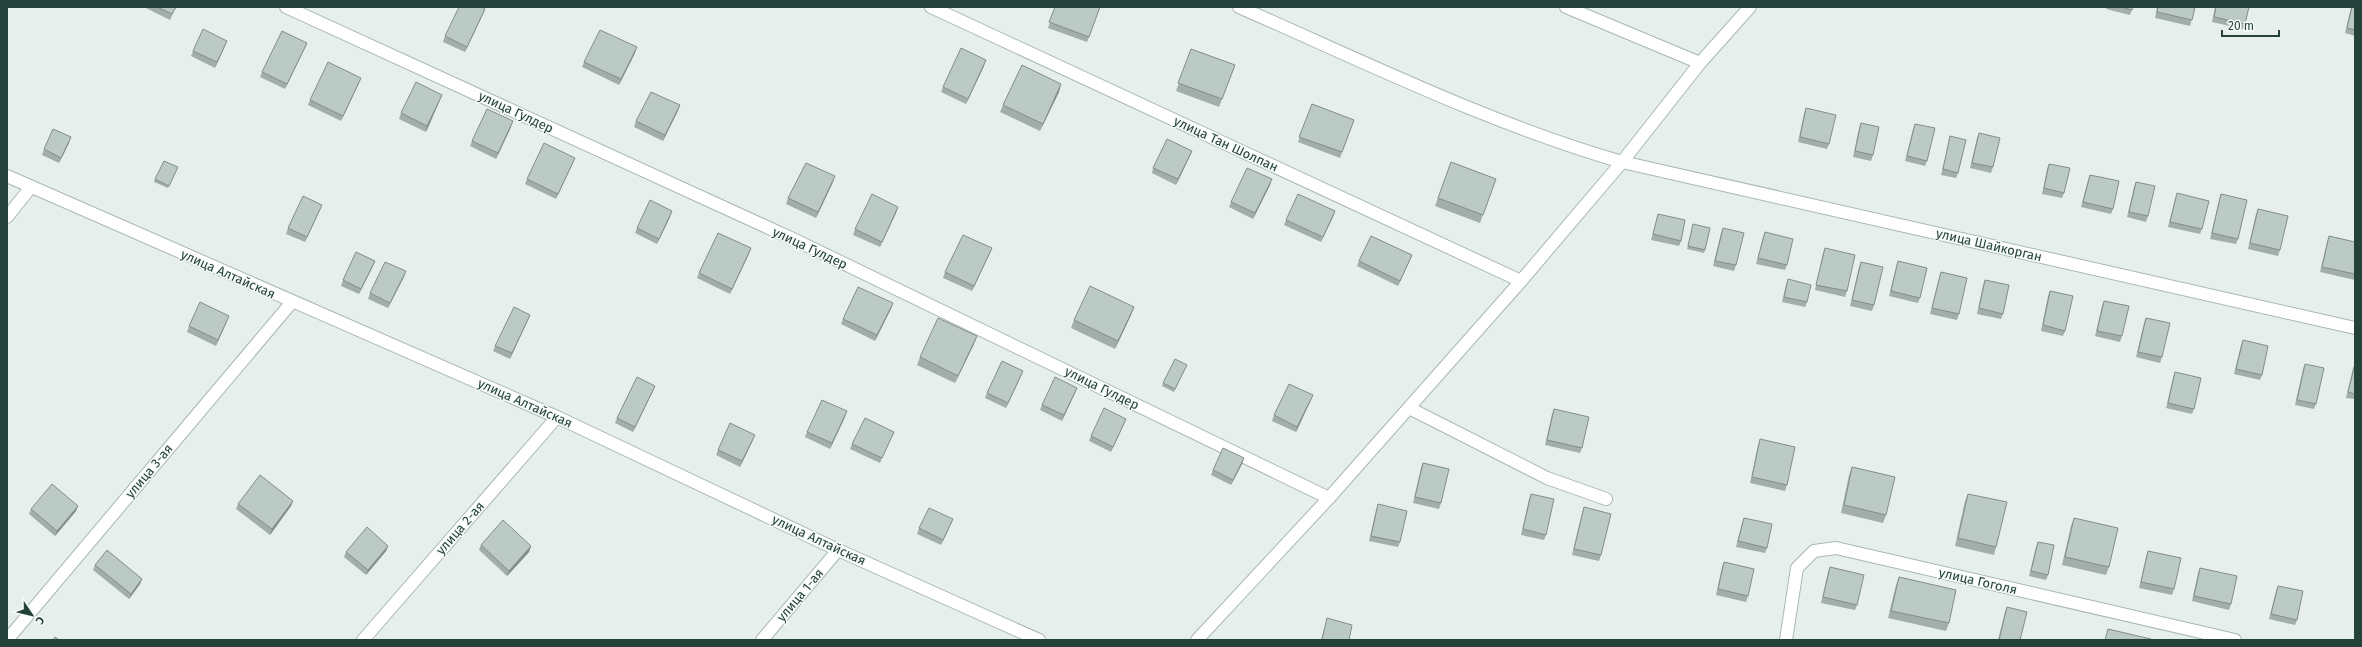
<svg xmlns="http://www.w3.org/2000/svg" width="2362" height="647" font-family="'Fira Sans',sans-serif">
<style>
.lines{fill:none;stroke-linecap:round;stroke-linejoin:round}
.minor-casing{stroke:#a8b8b2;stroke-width:14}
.minor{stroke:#fff;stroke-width:12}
.wall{fill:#a1aea9}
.shaded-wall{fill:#838d89}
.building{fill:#bbcac4;stroke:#838d89}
.labels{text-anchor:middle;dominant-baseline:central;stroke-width:3;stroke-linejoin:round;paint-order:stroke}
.street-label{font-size:13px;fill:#24423a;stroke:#f7fbf9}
</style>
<rect width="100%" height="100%" fill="#e6efeb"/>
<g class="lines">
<defs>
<g id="minor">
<path d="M286,7L793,239L1329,498"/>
<path d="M931,7L1521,281"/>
<path d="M1239,7C1365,62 1490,124 1622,162L2355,328"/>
<path d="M1566,7L1700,63"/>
<path d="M7,176L557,417L838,550L1039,640"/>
<path d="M7,217L31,187"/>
<path d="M1409,408L1547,478L1606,499"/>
<path d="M7,640L292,302"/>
<path d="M363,640L557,417"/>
<path d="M762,640L838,550"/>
<path d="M1197,640L1329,498L1521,281L1622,162L1700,63L1750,7"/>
<path d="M1786,640L1797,568L1814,551L1836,548L2235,640"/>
</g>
</defs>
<use href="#minor" class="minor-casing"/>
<use href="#minor" class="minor"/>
</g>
<g class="wall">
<path d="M144,7H176L170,20Z"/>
<path d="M1055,7H1100L1087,42L1048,28Z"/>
<path d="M2107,7H2133L2130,15L2106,9Z"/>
<path d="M2157,7H2195L2190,26L2155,18Z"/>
<path d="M2215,7H2249L2245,24L2243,29L2212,22Z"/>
<path d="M2351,7H2355V36L2345,33Z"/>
<path d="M483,14L465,52L443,42L445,36Z"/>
<path d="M307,43L285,89L260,77L262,72Z"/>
<path d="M225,46L215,68L191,56L193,51Z"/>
<path d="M1191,49L1235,65L1219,107L1176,91Z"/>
<path d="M635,53L619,85L582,67L584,62Z"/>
<path d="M984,66L966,104L941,92L943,87Z"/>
<path d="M361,78L359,83L341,121L308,105L310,100Z"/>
<path d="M1061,84L1059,92L1040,131L1000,112L1003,105Z"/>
<path d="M442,95L426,132L399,119L401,113Z"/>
<path d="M1312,104L1354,120L1340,158L1298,142Z"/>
<path d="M680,105L663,141L634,127L636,121Z"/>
<path d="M1806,108L1829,144L1827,149L1798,142L1804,114Z"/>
<path d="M1861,123L1873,155L1871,161L1853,157L1859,128Z"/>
<path d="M1915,124L1927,161L1925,166L1905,161L1913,129Z"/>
<path d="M511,127L496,159L470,146L472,141Z"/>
<path d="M1979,133L1993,167L1991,173L1970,168L1977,138Z"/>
<path d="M1950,136L1958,173L1956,178L1941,175L1949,142Z"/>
<path d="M69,143L59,163L42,155L44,149Z"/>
<path d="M1192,151L1176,185L1152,173L1153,168Z"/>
<path d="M575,158L556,199L525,184L527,179Z"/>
<path d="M1451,162L1496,179L1480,223L1435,206Z"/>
<path d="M2049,164L2064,193L2062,198L2042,194L2047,169Z"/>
<path d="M178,167L168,188L154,182L155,179Z"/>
<path d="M2090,175L2113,209L2111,214L2081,207L2088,180Z"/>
<path d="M833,182L816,218L786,204L788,198Z"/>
<path d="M2136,182L2148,216L2146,222L2127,217L2134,187Z"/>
<path d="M1270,185L1253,219L1229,207L1231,202Z"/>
<path d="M2177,193L2202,229L2200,234L2168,227L2175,199Z"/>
<path d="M2221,194L2238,239L2236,244L2210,239L2219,200Z"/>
<path d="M322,205L305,242L286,234L288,228Z"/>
<path d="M2258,209L2280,250L2278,256L2248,249L2256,214Z"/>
<path d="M1335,211L1321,242L1284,225L1286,220Z"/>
<path d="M896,213L880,247L853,235L855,229Z"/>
<path d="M1658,214L1681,241L1679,246L1651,240Z"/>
<path d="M670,217L657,244L635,233L637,228Z"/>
<path d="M1693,224L1705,250L1704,253L1687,249Z"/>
<path d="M1723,228L1736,265L1734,271L1713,266L1721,233Z"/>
<path d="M1765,232L1787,265L1785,270L1756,264L1763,237Z"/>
<path d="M2329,236L2355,242V280L2320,272L2327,242Z"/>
<path d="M751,248L730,294L697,278L699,273Z"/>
<path d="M1825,248L1847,291L1845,297L1815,290L1823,253Z"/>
<path d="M990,253L972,291L943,278L945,272Z"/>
<path d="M1412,255L1398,286L1357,266L1359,261Z"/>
<path d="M1898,261L1920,298L1918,303L1889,296L1896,267Z"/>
<path d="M1861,262L1874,305L1872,311L1850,306L1859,267Z"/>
<path d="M373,266L359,294L341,286L343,280Z"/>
<path d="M406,271L388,308L368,299L370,293Z"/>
<path d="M1941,272L1959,314L1957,320L1930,314L1939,278Z"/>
<path d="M1788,279L1807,302L1805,307L1782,302L1786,285Z"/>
<path d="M1985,280L2003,314L2001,319L1977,314L1983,285Z"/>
<path d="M2050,291L2065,331L2063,336L2041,331L2048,296Z"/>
<path d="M2104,301L2122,336L2120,342L2095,336L2102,306Z"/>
<path d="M893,303L875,341L841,324L843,319Z"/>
<path d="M1134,307L1131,315L1115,349L1071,328L1074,320Z"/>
<path d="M530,315L510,359L493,351L495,346Z"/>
<path d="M2146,318L2162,357L2160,363L2136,357L2144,323Z"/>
<path d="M227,321L216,346L187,332L189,326Z"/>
<path d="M2243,340L2262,375L2260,380L2234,374L2241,345Z"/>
<path d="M974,344L955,383L917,365L920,357Z"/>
<path d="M2305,364L2316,404L2314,409L2295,405L2303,369Z"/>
<path d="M2355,364V399L2346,398L2353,368Z"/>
<path d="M1187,365L1174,392L1162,386L1163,383Z"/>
<path d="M1023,371L1006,408L985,398L987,393Z"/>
<path d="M2175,372L2194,409L2192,414L2166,408L2173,378Z"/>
<path d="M655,386L653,391L633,432L615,423L617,418Z"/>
<path d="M1077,388L1062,421L1040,410L1042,405Z"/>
<path d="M1313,395L1296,432L1272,421L1274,415Z"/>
<path d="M1554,409L1582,448L1580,453L1545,445L1552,414Z"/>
<path d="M845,417L830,449L805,437L807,432Z"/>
<path d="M1126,419L1111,452L1089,441L1091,436Z"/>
<path d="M894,432L880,463L850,449L852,444Z"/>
<path d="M1760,439L1787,485L1785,491L1750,483L1758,445Z"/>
<path d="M753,440L740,467L716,455L718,450Z"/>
<path d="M1423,463L1441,503L1439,509L1413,503L1421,468Z"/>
<path d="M1242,464L1231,485L1211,475L1213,470Z"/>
<path d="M1852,467L1886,515L1883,523L1841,513L1849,475Z"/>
<path d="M1531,494L1546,535L1544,540L1521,535L1529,499Z"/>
<path d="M1968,494L1996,547L1994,555L1955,546L1965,501Z"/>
<path d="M293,501L291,506L270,535L236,509L238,504Z"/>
<path d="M1378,504L1400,542L1398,547L1369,541L1376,510Z"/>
<path d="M78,506L76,511L55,536L29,514L31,509Z"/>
<path d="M1584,507L1601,555L1599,561L1572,555L1582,513Z"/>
<path d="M1744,518L1767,548L1765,553L1736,547L1742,523Z"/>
<path d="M2074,518L2109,567L2106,575L2062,565L2071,526Z"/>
<path d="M953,519L941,545L917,534L919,528Z"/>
<path d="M2038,542L2048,575L2046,580L2029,576L2036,547Z"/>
<path d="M481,545L531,546L529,552L507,576L479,550Z"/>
<path d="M388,546L386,551L366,575L344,557L346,552Z"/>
<path d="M2148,551L2174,589L2172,595L2139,588L2146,557Z"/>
<path d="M1724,562L1748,596L1746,602L1716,595L1722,567Z"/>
<path d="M95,565L142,579L140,584L129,599L93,570Z"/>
<path d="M1830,567L1857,605L1855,610L1821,603L1828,572Z"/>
<path d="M2200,568L2231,604L2229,610L2192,601L2198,573Z"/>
<path d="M1899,577L1949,623L1946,631L1888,618L1896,585Z"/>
<path d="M2278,586L2297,620L2295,625L2269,619L2276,591Z"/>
<path d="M2007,607L2020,640H1998L2005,612Z"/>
<path d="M1327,618L1349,640H1321Z"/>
</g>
<g class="shaded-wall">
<path d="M485,9L483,14L465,52L467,47Z"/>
<path d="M227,41L225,46L215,68L217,62Z"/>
<path d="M307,43L305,48L285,89L287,84Z"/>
<path d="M637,47L635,53L619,85L621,79Z"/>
<path d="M986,60L984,66L966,104L968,99Z"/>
<path d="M361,78L359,83L341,121L343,116Z"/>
<path d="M1061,84L1059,92L1040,131L1043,124Z"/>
<path d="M442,95L440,100L426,132L427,126Z"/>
<path d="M680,105L678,111L663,141L665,135Z"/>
<path d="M513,121L511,127L496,159L498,153Z"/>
<path d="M71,137L69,143L59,163L61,158Z"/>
<path d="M1192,151L1190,156L1176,185L1178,179Z"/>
<path d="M575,158L573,163L556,199L558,194Z"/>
<path d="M835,176L833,182L816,218L818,212Z"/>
<path d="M1272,179L1270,185L1253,219L1255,213Z"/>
<path d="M322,205L320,210L305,242L307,237Z"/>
<path d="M898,207L896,213L880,247L882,242Z"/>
<path d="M672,211L670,217L657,244L659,239Z"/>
<path d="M1335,211L1333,217L1321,242L1323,237Z"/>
<path d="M751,248L749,254L730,294L732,289Z"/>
<path d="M992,248L990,253L972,291L974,286Z"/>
<path d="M1412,255L1410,260L1398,286L1400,281Z"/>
<path d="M375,261L373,266L359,294L361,289Z"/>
<path d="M406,271L404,277L388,308L390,303Z"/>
<path d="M893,303L891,309L875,341L877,335Z"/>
<path d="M1134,307L1131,315L1115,349L1118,341Z"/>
<path d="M530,315L528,320L510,359L512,353Z"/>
<path d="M229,316L227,321L216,346L218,340Z"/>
<path d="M977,336L974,344L955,383L958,376Z"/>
<path d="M1023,371L1021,376L1006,408L1008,403Z"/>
<path d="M655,386L653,391L633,432L635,427Z"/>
<path d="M1077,388L1075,393L1062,421L1064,415Z"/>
<path d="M1313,395L1311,400L1296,432L1297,427Z"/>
<path d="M847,411L845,417L830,449L832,443Z"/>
<path d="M1126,419L1124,424L1111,452L1113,447Z"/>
<path d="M755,435L753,440L740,467L742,461Z"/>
<path d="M1244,458L1242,464L1231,485L1233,480Z"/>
<path d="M293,501L291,506L270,535L272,529Z"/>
<path d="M78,506L76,511L55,536L57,531Z"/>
<path d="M953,519L951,524L941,545L943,540Z"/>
<path d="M388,546L386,551L366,575L368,570Z"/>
<path d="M531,546L529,552L507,576L509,571Z"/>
<path d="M142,579L140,584L129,599L131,594Z"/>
</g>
<g class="building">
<path d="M157,7H176L172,14Z"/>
<path d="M459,7H481L485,9L467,47L445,36Z"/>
<path d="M1055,7H1100L1089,37L1049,22Z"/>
<path d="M2121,7H2133L2132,10Z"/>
<path d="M2158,7H2195L2192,20L2157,12Z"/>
<path d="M2216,7H2249L2245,24L2214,17Z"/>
<path d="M2352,7H2355V30L2347,28Z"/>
<path d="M203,29L227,41L217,62L193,51Z"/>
<path d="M600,30L637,47L621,79L584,62Z"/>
<path d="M282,31L307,43L287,84L262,72Z"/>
<path d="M961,48L986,60L968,99L943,87Z"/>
<path d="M1191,49L1235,65L1222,99L1178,83Z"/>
<path d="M328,62L361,78L343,116L310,100Z"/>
<path d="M1022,65L1061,84L1043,124L1003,105Z"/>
<path d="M416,82L442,95L427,126L401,113Z"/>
<path d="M651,92L680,105L665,135L636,121Z"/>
<path d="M1312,104L1354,120L1342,152L1299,137Z"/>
<path d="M1806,108L1836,115L1829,144L1800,137Z"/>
<path d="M487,109L513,121L498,153L472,141Z"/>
<path d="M1861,123L1879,127L1873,155L1855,151Z"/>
<path d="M1915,124L1935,128L1927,161L1907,156Z"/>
<path d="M53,129L71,137L61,158L44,149Z"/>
<path d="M1979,133L2000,138L1993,167L1972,163Z"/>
<path d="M1950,136L1966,140L1958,173L1943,169Z"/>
<path d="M1167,139L1192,151L1178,179L1153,168Z"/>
<path d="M544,143L575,158L558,194L527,179Z"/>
<path d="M164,161L178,167L169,186L155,179Z"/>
<path d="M1451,162L1496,179L1483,215L1438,198Z"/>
<path d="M806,163L835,176L818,212L788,198Z"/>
<path d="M2049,164L2070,168L2064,193L2044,188Z"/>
<path d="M1247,168L1272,179L1255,213L1231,202Z"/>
<path d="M2090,175L2119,181L2113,209L2083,202Z"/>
<path d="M2136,182L2155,186L2148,216L2129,212Z"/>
<path d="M2177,193L2209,201L2202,229L2170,222Z"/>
<path d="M872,194L898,207L882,242L855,229Z"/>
<path d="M1298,194L1335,211L1323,237L1286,220Z"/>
<path d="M2221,194L2247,200L2238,239L2212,233Z"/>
<path d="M303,196L322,205L307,237L288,228Z"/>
<path d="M650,200L672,211L659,239L637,228Z"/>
<path d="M2258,209L2288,216L2280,250L2250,243Z"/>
<path d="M1658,214L1685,220L1681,241L1653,234Z"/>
<path d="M1693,224L1710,228L1705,250L1688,246Z"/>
<path d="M1723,228L1744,233L1736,265L1715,261Z"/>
<path d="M1765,232L1793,239L1787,265L1758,258Z"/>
<path d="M718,233L751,248L732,289L699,273Z"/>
<path d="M963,235L992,248L974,286L945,272Z"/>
<path d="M1371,236L1412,255L1400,281L1359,261Z"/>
<path d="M2329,236L2355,242V274L2322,267Z"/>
<path d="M1825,248L1855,255L1847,291L1816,285Z"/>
<path d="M356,252L375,261L361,289L343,280Z"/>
<path d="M1898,261L1927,268L1920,298L1891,291Z"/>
<path d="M385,262L406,271L390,303L370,293Z"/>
<path d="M1861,262L1883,267L1874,305L1852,300Z"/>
<path d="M1941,272L1967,278L1959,314L1932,308Z"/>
<path d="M1788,279L1811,285L1807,302L1784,297Z"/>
<path d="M1985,280L2009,285L2003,314L1979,308Z"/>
<path d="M1090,286L1134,307L1118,341L1074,320Z"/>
<path d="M858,287L893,303L877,335L843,319Z"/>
<path d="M2050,291L2073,296L2065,331L2043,325Z"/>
<path d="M2104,301L2129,306L2122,336L2097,331Z"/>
<path d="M200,302L229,316L218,340L189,326Z"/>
<path d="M514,307L530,315L512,353L495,346Z"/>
<path d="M938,318L977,336L958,376L920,357Z"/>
<path d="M2146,318L2170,323L2162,357L2138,352Z"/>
<path d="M2243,340L2268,346L2262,375L2236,369Z"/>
<path d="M1175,359L1187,365L1175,389L1163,383Z"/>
<path d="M1002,361L1023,371L1008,403L987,393Z"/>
<path d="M2305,364L2324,368L2316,404L2297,400Z"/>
<path d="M2355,364V394L2348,392Z"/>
<path d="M2175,372L2201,378L2194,409L2168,403Z"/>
<path d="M637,377L655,386L635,427L617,418Z"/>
<path d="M1055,377L1077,388L1064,415L1042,405Z"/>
<path d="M1289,384L1313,395L1297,427L1274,415Z"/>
<path d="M822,400L847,411L832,443L807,432Z"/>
<path d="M1104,408L1126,419L1113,447L1091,436Z"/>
<path d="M1554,409L1589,417L1582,448L1547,440Z"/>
<path d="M865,418L894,432L882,458L852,444Z"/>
<path d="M730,423L755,435L742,461L718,450Z"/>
<path d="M1760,439L1795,447L1787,485L1752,477Z"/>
<path d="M1223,448L1244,458L1233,480L1213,470Z"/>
<path d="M1423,463L1449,469L1441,503L1415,497Z"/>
<path d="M1852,467L1895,477L1886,515L1844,505Z"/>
<path d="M260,475L293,501L272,529L238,504Z"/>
<path d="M52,484L78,506L57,531L31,509Z"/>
<path d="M1531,494L1554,499L1546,535L1523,529Z"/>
<path d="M1968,494L2007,502L1996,547L1958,538Z"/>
<path d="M1378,504L1407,511L1400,542L1371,536Z"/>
<path d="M1584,507L1611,514L1601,555L1574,549Z"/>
<path d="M929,508L953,519L943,540L919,528Z"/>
<path d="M1744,518L1772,524L1767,548L1738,541Z"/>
<path d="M2074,518L2118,528L2109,567L2065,557Z"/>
<path d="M503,520L531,546L509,571L481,545Z"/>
<path d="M367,527L388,546L368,570L346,552Z"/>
<path d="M2038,542L2054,545L2048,575L2031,571Z"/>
<path d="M107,550L142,579L131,594L95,565Z"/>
<path d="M2148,551L2181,558L2174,589L2141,582Z"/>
<path d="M1724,562L1754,569L1748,596L1718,589Z"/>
<path d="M1830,567L1864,575L1857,605L1823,597Z"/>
<path d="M2200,568L2237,576L2231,604L2194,596Z"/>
<path d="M1899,577L1956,590L1949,623L1891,611Z"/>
<path d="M2278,586L2303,591L2297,620L2271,614Z"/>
<path d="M2007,607L2027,612L2020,640H1999Z"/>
<path d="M1327,618L1352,625L1349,640H1322Z"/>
<path d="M2108,629L2151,639L2150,640H2105Z"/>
<path d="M55,637L59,640H53Z"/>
</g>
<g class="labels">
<g class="street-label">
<text transform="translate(516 112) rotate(25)">улица Гулдер</text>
<text transform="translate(1226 144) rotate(25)">улица Тан Шолпан</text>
<text transform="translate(1989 245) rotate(13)">улица Шайкорган</text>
<text transform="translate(810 248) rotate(25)">улица Гулдер</text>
<text transform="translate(228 274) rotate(24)">улица Алтайская</text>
<text transform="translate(1102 388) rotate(26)">улица Гулдер</text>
<text transform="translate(525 403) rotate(24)">улица Алтайская</text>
<text transform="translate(149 471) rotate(-50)">улица 3-ая</text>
<text transform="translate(460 528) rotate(-49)">улица 2-ая</text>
<text transform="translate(819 540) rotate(25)">улица Алтайская</text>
<text transform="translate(1978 581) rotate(13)">улица Гоголя</text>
<text transform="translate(800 595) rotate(-50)">улица 1-ая</text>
</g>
</g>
<rect width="2362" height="647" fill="none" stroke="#24423a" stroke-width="16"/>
<g transform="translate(32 615) rotate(125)" stroke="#f7fbf9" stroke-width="3" paint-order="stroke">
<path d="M0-3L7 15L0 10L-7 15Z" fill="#24423a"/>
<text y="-6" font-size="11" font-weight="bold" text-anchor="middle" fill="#24423a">С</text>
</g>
<path d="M2222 30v6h57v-6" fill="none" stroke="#24423a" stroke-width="2"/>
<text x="2228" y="30" font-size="12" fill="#24423a" stroke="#f7fbf9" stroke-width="3" paint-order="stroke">20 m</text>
</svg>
